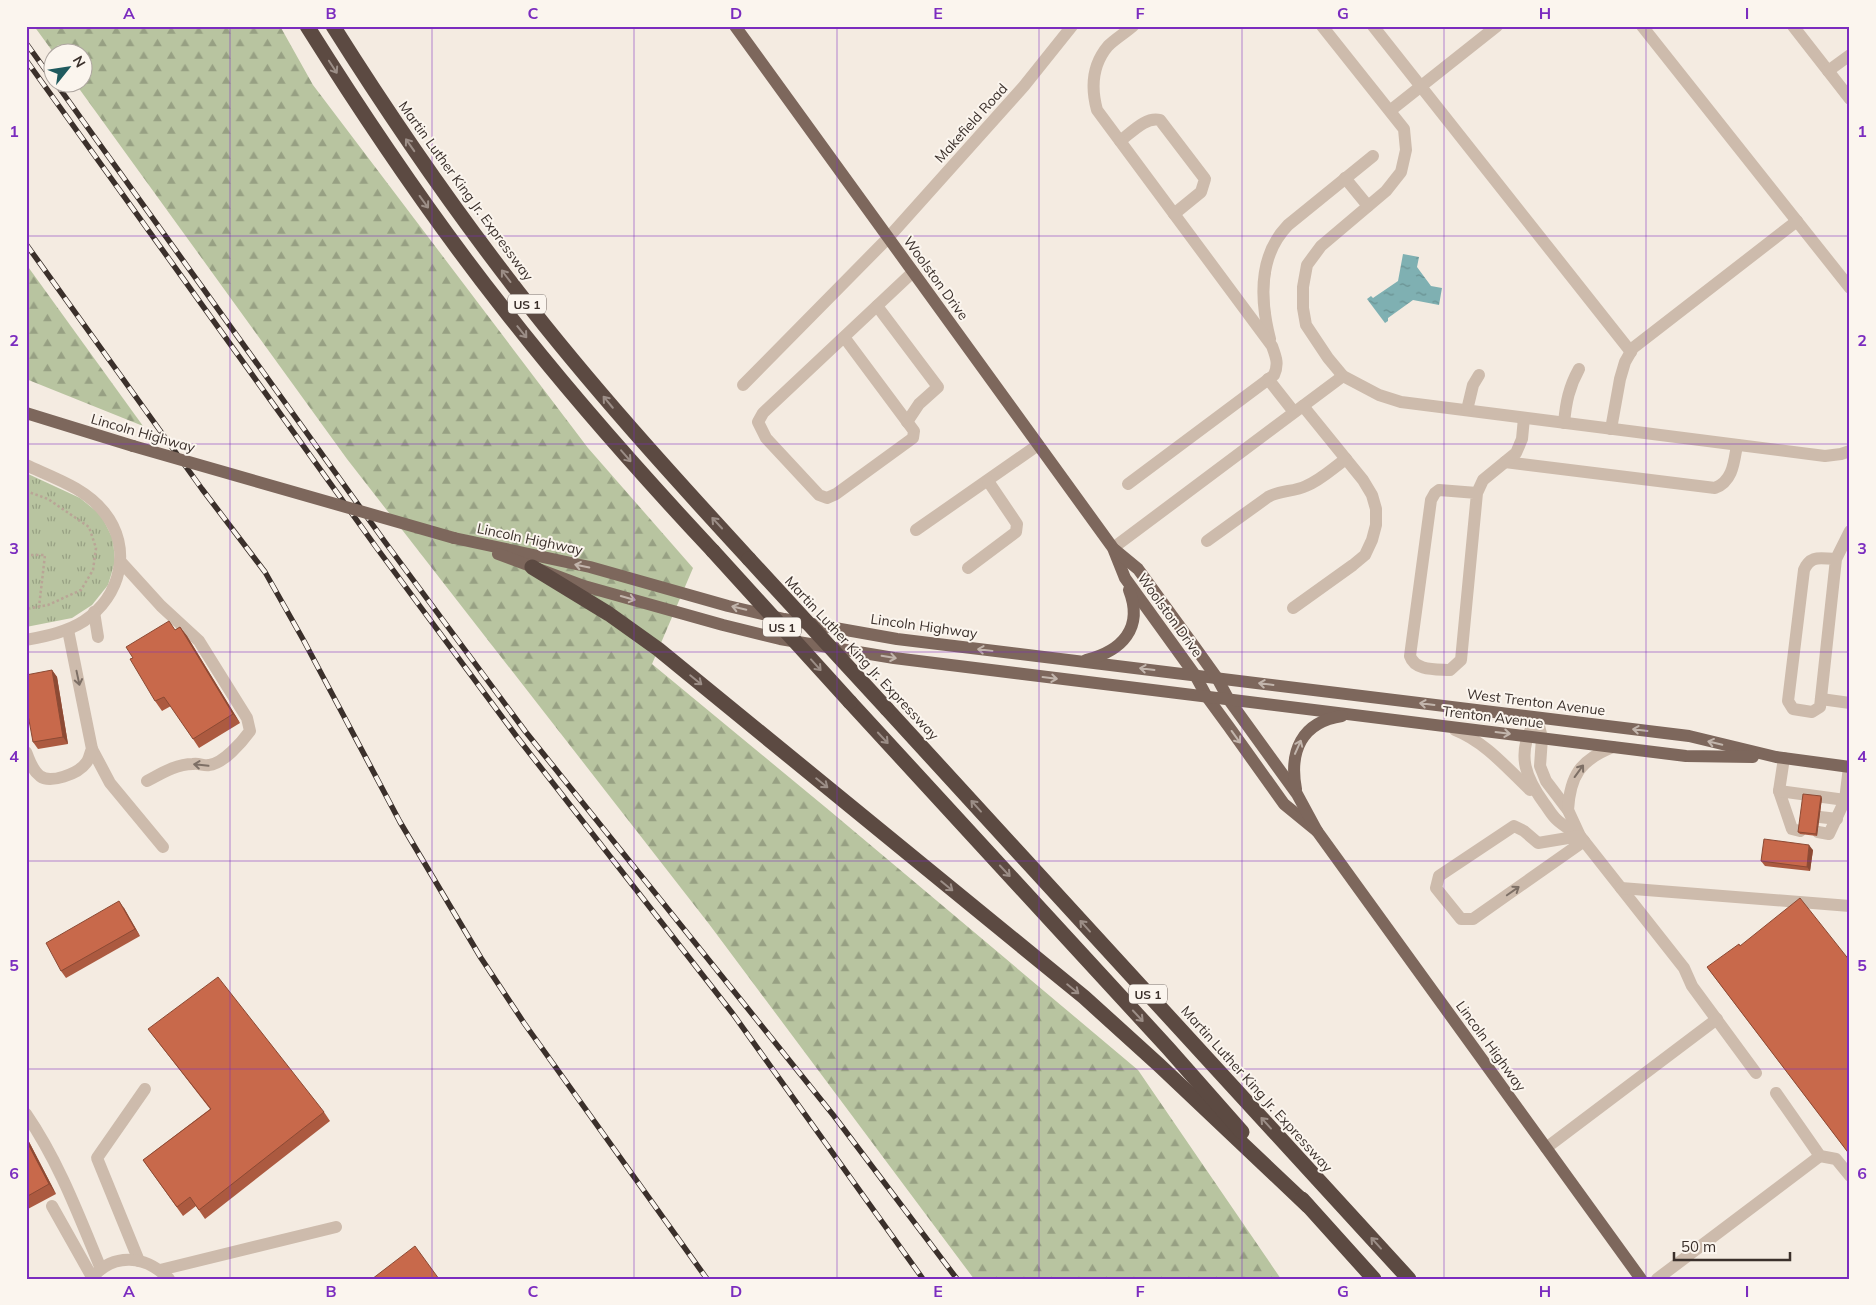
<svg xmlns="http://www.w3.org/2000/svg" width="1876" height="1305" font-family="Mulish,sans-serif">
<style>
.forest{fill:url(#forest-firs)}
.park{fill:url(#park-tufts)}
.water{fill:url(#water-ripples)}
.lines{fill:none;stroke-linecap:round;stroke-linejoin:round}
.path{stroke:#b9a596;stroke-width:2.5;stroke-dasharray:2.5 2.5;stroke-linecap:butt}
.minor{stroke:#cdbbac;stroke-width:12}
.major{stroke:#7d675c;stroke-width:12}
.highway{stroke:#5c4a42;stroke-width:15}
.rail-casing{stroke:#3b302b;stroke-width:5.5}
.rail{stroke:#fbf5ee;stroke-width:4;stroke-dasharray:11;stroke-linecap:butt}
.major-bridge{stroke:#7d675c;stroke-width:12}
.highway-bridge{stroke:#5c4a42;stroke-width:15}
.wall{fill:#ac5a40}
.shaded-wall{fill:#8c4a34}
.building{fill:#c8694b;stroke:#8c4a34}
.oneway{stroke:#9c8e87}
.oneway2{stroke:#c2b5ac}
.oneway3{stroke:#7d6f65}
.grid{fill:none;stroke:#7b2cbf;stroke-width:1;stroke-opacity:0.55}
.labels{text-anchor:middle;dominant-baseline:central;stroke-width:4;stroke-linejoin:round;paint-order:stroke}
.shield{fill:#fbf5ee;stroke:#756b66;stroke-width:1}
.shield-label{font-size:12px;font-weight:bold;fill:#3b302b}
.street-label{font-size:14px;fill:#3b302b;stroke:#fbf5ee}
.neatline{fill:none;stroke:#7b2cbf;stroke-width:2}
.grid-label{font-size:16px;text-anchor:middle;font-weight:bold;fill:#7b2cbf}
</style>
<defs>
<pattern id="forest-firs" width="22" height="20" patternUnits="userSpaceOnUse" patternTransform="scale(1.25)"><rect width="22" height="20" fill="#b8c4a0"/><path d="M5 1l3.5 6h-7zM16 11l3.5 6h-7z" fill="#97a083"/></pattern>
<pattern id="park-tufts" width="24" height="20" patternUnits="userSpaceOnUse" patternTransform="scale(1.25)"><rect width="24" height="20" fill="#b8c4a0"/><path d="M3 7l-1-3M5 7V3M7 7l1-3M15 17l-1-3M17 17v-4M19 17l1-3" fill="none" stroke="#97a083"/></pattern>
<pattern id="water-ripples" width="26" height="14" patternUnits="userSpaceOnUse" patternTransform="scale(1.25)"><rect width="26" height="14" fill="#7fb0b2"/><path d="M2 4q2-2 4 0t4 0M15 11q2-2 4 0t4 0" fill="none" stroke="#699091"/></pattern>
</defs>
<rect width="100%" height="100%" fill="#f4ebe1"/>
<g class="forest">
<path d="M34,26H280L313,85L588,448L693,568L652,664L830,811L1138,1070L1281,1279H974L709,924L347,459L75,83L82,82V52H53Z"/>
<path d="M26,264L143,426L26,379Z"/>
</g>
<path class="park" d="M26,473L80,498L101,515L113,539L115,562L108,585L92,605L72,618L26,627Z"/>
<path class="water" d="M1403,254L1419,257L1417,267L1431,286L1442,288L1439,305L1413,300L1388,318V321L1385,323L1367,299L1371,296L1373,298L1398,281Z"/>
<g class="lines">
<g class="path">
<path d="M26,491L48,499L89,527L96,548L93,570L81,590L48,605L26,609"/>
<path d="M26,555H45L39,607"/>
</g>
<g class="minor">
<path d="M1322,26L1404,129L1406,150L1401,172L1386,191L1321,246L1307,265L1303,287V308L1306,325L1328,358L1343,376L1379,395L1401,402L1825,456L1841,454L1850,451"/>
<path d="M1373,26L1631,352"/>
<path d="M1642,26L1850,288"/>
<path d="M1793,26L1850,99"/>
<path d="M1828,71L1850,55"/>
<path d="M1391,110L1497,26"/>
<path d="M1120,141C1131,133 1146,116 1160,120L1205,179L1201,192L1174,214"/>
<path d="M1345,178L1368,206"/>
<path d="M877,306L938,387L919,404L907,422"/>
<path d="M844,337L914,431L913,438L836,494L827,498L819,495L766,438L758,422L763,413C813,366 863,319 913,272"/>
<path d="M1270,339C1260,300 1258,256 1288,225L1373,156"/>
<path d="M1268,379L1294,412"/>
<path d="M743,385L888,238L1024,86L1072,26"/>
<path d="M1467,410L1473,385L1479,375"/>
<path d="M1564,423C1566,402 1569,387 1579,369"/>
<path d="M1611,429L1620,379L1625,362L1633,348L1797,221"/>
<path d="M1505,462L1715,488C1733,481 1734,462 1737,445"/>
<path d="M26,465C54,478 85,488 104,512C133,548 121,596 84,621C67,632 46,636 26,640"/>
<path d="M1128,484L1274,375C1279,364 1276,357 1272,346L1097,110C1091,88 1092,65 1108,46C1115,39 1125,33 1133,26"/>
<path d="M1477,493L1439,490L1435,493L1431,500L1410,656C1415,671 1436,669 1450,670L1461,660L1477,493L1483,480L1516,453L1522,439L1524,418"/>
<path d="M916,530L1038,445"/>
<path d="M1207,541L1268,497C1280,490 1294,492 1306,486C1321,480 1333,468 1346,459"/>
<path d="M1113,548L1343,376"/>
<path d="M1836,559C1821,559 1811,554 1804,570L1788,701L1793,709L1812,712L1820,707L1836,559L1850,531"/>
<path d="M121,562L161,606L199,641L247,718L250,731C242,742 223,764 209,765C204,766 199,763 193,764C176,764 162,773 147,781"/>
<path d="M968,568L1016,532L1017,524L988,481"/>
<path d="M1293,608L1353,565L1365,555L1372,540L1376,525V509L1372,495L1363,480L1303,406"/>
<path d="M94,612L98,637"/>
<path d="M1821,699L1850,703"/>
<path d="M1537,718L1542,738L1540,766L1546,781L1568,810L1580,836L1684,968L1692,986L1756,1073"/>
<path d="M1532,727C1517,756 1526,778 1544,803C1548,808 1551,814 1556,819C1562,825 1571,830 1578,835"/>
<path d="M1455,730C1485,742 1506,767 1530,790"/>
<path d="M92,749L110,783L163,847"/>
<path d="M26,752C30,761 32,770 40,776C50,784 78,774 86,763C89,760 90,753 92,749L68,630"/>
<path d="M1784,758L1779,791L1792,829L1800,831"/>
<path d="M1779,791L1845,800"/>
<path d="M1568,810C1570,776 1580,760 1613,747"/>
<path d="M1820,817L1837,819"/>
<path d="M1818,832L1829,834L1845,800L1849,767"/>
<path d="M1580,836L1538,843L1524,831L1514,826L1439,876L1436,888L1461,919H1473L1584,841"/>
<path d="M1621,888L1850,906"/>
<path d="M1776,1093L1820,1156L1836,1159L1850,1176"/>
<path d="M26,1114C59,1162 79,1216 101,1269"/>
<path d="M1546,1148L1717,1019"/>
<path d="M52,1206L92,1277"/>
<path d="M139,1261L97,1158L145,1089"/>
<path d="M160,1270L336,1227"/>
<path d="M91,1279C113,1252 146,1255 169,1279"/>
<path d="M1657,1279L1820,1156"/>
</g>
<g class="major">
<path d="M735,26L1113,548L1125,578L1195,675L1207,697L1229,727L1284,804L1317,831"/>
<path d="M26,413L133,446"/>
<path d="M454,538L590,567L728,606L784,619L897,639L1689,736L1776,757L1850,767"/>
<path d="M1115,550L1138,569L1197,650L1217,678L1229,700L1297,794L1317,831L1641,1279"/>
<path d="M498,554L584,586L723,625L780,639L894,658L1686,756L1753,757"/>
<path d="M1086,660C1122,651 1144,628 1129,590"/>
<path d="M1296,789C1289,752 1301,722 1342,716"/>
</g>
<g class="highway">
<path d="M307,26C368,123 432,218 503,308C569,393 640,473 713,551"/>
<path d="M333,26C391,118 452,207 519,293C591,386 670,473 749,559"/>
<path d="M532,567L609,614L658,649L1084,997L1159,1065L1308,1206"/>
<path d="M850,702L1168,1048L1242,1132"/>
<path d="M887,709L1409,1279"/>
<path d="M1302,1199L1374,1279"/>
</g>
<defs>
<g id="rail">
<path d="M26,43L52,79"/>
<path d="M26,60L376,547L517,737L733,1014L923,1279"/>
<path d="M55,82L385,542L525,731L834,1116L957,1279"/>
<path d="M26,244L202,489L265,572L304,641L400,822L481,958L524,1023L707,1279"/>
</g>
</defs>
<use href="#rail" class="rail-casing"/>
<use href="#rail" class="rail"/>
<path class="major-bridge" d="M133,446L454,538"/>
<g class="highway-bridge">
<path d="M713,551L850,702"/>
<path d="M749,559L887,709"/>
</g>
</g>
<g class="wall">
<path d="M180,627L187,636L240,723L199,748L171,706L162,711L155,701L175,630Z"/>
<path d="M52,670L57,677L68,744L38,749L33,742Z"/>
<path d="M1822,798L1817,836L1800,834L1798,832Z"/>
<path d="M1813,850L1810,871L1765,866L1761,861Z"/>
<path d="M124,908L140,936L66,978L61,971Z"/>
<path d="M1740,946L1850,961V1155L1707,967Z"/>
<path d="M148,1029L324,1112L330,1121L205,1219L196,1206L183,1216L143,1160L210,1109Z"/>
<path d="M26,1136L56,1194L26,1210Z"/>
</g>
<g class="shaded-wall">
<path d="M180,627L187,636L240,723L233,714Z"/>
<path d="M52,670L57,677L68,744L63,737Z"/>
<path d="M1821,796L1822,798L1817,836L1816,834Z"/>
<path d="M1809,845L1813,850L1810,871L1807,867Z"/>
<path d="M119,901L124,908L140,936L135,929Z"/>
<path d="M26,1136L56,1194L49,1184L26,1140Z"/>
</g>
<g class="building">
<path d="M169,621L175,630L180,627L233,714L193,739L164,697L155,701L130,659L133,658L126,647Z"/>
<path d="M52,670L63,737L33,742L26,704V675Z"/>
<path d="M1803,794L1821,796L1816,834L1798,832Z"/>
<path d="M1764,839L1809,845L1807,867L1761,861Z"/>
<path d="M1800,898L1850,961V1155L1707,967L1739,944L1740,946Z"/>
<path d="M119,901L135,929L61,971L46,943Z"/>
<path d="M218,977L324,1112L199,1210L190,1197L177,1207L143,1160L211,1109L148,1029Z"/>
<path d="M26,1140L49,1184L26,1197Z"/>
<path d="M415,1246L439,1279H372Z"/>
</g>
<defs><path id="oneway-shaft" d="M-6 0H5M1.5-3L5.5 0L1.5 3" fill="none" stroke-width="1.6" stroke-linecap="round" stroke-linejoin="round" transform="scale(1.25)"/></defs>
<g class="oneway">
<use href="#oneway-shaft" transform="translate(333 67) rotate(57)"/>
<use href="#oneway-shaft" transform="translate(410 145) rotate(-125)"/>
<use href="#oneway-shaft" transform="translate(424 202) rotate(54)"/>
<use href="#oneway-shaft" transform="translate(506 276) rotate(-127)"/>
<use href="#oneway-shaft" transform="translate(522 332) rotate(51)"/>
<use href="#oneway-shaft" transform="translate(608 402) rotate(-130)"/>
<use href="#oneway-shaft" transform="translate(626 456) rotate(49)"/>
<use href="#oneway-shaft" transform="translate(717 523) rotate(-133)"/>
<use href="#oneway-shaft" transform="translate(816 665) rotate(48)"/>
<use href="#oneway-shaft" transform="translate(696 680) rotate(39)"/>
<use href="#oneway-shaft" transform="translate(883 738) rotate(47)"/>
<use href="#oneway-shaft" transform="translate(822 783) rotate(39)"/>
<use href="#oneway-shaft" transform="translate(976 806) rotate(-132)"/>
<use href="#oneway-shaft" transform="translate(1005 871) rotate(47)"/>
<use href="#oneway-shaft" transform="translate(947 886) rotate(39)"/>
<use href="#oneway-shaft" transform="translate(1085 926) rotate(-132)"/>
<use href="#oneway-shaft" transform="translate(1073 989) rotate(39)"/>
<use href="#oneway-shaft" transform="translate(1138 1016) rotate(47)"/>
<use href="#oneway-shaft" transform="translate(1266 1123) rotate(-132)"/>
<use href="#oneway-shaft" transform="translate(1376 1243) rotate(-132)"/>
</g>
<g class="oneway2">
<use href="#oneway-shaft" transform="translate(582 566) rotate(-168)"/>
<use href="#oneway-shaft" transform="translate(628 598) rotate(16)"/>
<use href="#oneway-shaft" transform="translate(739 608) rotate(-167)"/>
<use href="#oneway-shaft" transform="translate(985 650) rotate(-173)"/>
<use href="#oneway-shaft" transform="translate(889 657) rotate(9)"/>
<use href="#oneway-shaft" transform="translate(1147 669) rotate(-173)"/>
<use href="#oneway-shaft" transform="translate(1050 678) rotate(7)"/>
<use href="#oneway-shaft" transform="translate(1266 684) rotate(-173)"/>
<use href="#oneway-shaft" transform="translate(1427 704) rotate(-173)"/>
<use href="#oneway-shaft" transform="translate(1640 730) rotate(-173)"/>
<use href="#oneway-shaft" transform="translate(1503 733) rotate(7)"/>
<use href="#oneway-shaft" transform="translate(1236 737) rotate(54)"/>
<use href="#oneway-shaft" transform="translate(1715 743) rotate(-167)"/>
<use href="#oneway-shaft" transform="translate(1298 747) rotate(-66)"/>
</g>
<g class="oneway3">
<use href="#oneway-shaft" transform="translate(78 678) rotate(78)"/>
<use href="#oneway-shaft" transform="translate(201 765) rotate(-174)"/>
<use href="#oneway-shaft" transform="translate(1579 771) rotate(-54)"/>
<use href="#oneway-shaft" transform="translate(1513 891) rotate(-35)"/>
</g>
<path class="grid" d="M230,26V1279M432,26V1279M634,26V1279M837,26V1279M1039,26V1279M1242,26V1279M1444,26V1279M1646,26V1279M26,236H1850M26,444H1850M26,652H1850M26,861H1850M26,1069H1850"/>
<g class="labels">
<g class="shield">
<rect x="508" y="294.5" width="38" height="19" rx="4"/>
<rect x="763" y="617.5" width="38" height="19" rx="4"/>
<rect x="1129" y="984.5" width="38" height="19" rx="4"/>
</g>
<g class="shield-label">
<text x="527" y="304">US 1</text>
<text x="782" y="627">US 1</text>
<text x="1148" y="994">US 1</text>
</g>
<g class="street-label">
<text transform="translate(971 123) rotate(-48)">Makefield Road</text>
<text transform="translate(466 191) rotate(54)">Martin Luther King Jr. Expressway</text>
<text transform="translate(936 278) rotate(54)">Woolston Drive</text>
<text transform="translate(143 433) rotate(16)">Lincoln Highway</text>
<text transform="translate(530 539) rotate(12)">Lincoln Highway</text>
<text transform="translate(1170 615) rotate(54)">Woolston Drive</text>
<text transform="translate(924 626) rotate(8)">Lincoln Highway</text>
<text transform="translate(862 658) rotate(47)">Martin Luther King Jr. Expressway</text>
<text transform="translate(1536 702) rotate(7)">West Trenton Avenue</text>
<text transform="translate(1493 717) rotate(7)">Trenton Avenue</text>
<text transform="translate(1491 1046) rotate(54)">Lincoln Highway</text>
<text transform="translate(1257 1089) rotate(48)">Martin Luther King Jr. Expressway</text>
</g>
</g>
<rect width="1876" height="1305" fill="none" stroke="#fbf5ee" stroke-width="55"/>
<g transform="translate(68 68) rotate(60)"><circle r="24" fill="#fbf5ee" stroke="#aea6a0"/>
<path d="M0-4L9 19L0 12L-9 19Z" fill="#1f5a5e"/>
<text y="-8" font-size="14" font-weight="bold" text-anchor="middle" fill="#3b302b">N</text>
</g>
<path d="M1674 1252v8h116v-8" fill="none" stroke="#3b302b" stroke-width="2.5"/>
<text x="1681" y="1252" font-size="15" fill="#3b302b" stroke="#fbf5ee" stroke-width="4" paint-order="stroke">50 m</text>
<rect x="28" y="28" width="1820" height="1250" class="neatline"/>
<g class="grid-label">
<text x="129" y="19">A</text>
<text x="331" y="19">B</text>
<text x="533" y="19">C</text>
<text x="736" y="19">D</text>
<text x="938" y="19">E</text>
<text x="1140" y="19">F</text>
<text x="1343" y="19">G</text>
<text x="1545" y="19">H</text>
<text x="1747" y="19">I</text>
<text x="14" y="137">1</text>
<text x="1862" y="137">1</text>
<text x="14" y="346">2</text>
<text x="1862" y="346">2</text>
<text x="14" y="554">3</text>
<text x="1862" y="554">3</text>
<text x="14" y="762">4</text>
<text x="1862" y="762">4</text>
<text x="14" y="971">5</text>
<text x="1862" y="971">5</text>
<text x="14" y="1179">6</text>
<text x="1862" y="1179">6</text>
<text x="129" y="1297">A</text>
<text x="331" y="1297">B</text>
<text x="533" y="1297">C</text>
<text x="736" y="1297">D</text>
<text x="938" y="1297">E</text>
<text x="1140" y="1297">F</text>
<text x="1343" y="1297">G</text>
<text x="1545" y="1297">H</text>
<text x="1747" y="1297">I</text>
</g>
</svg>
